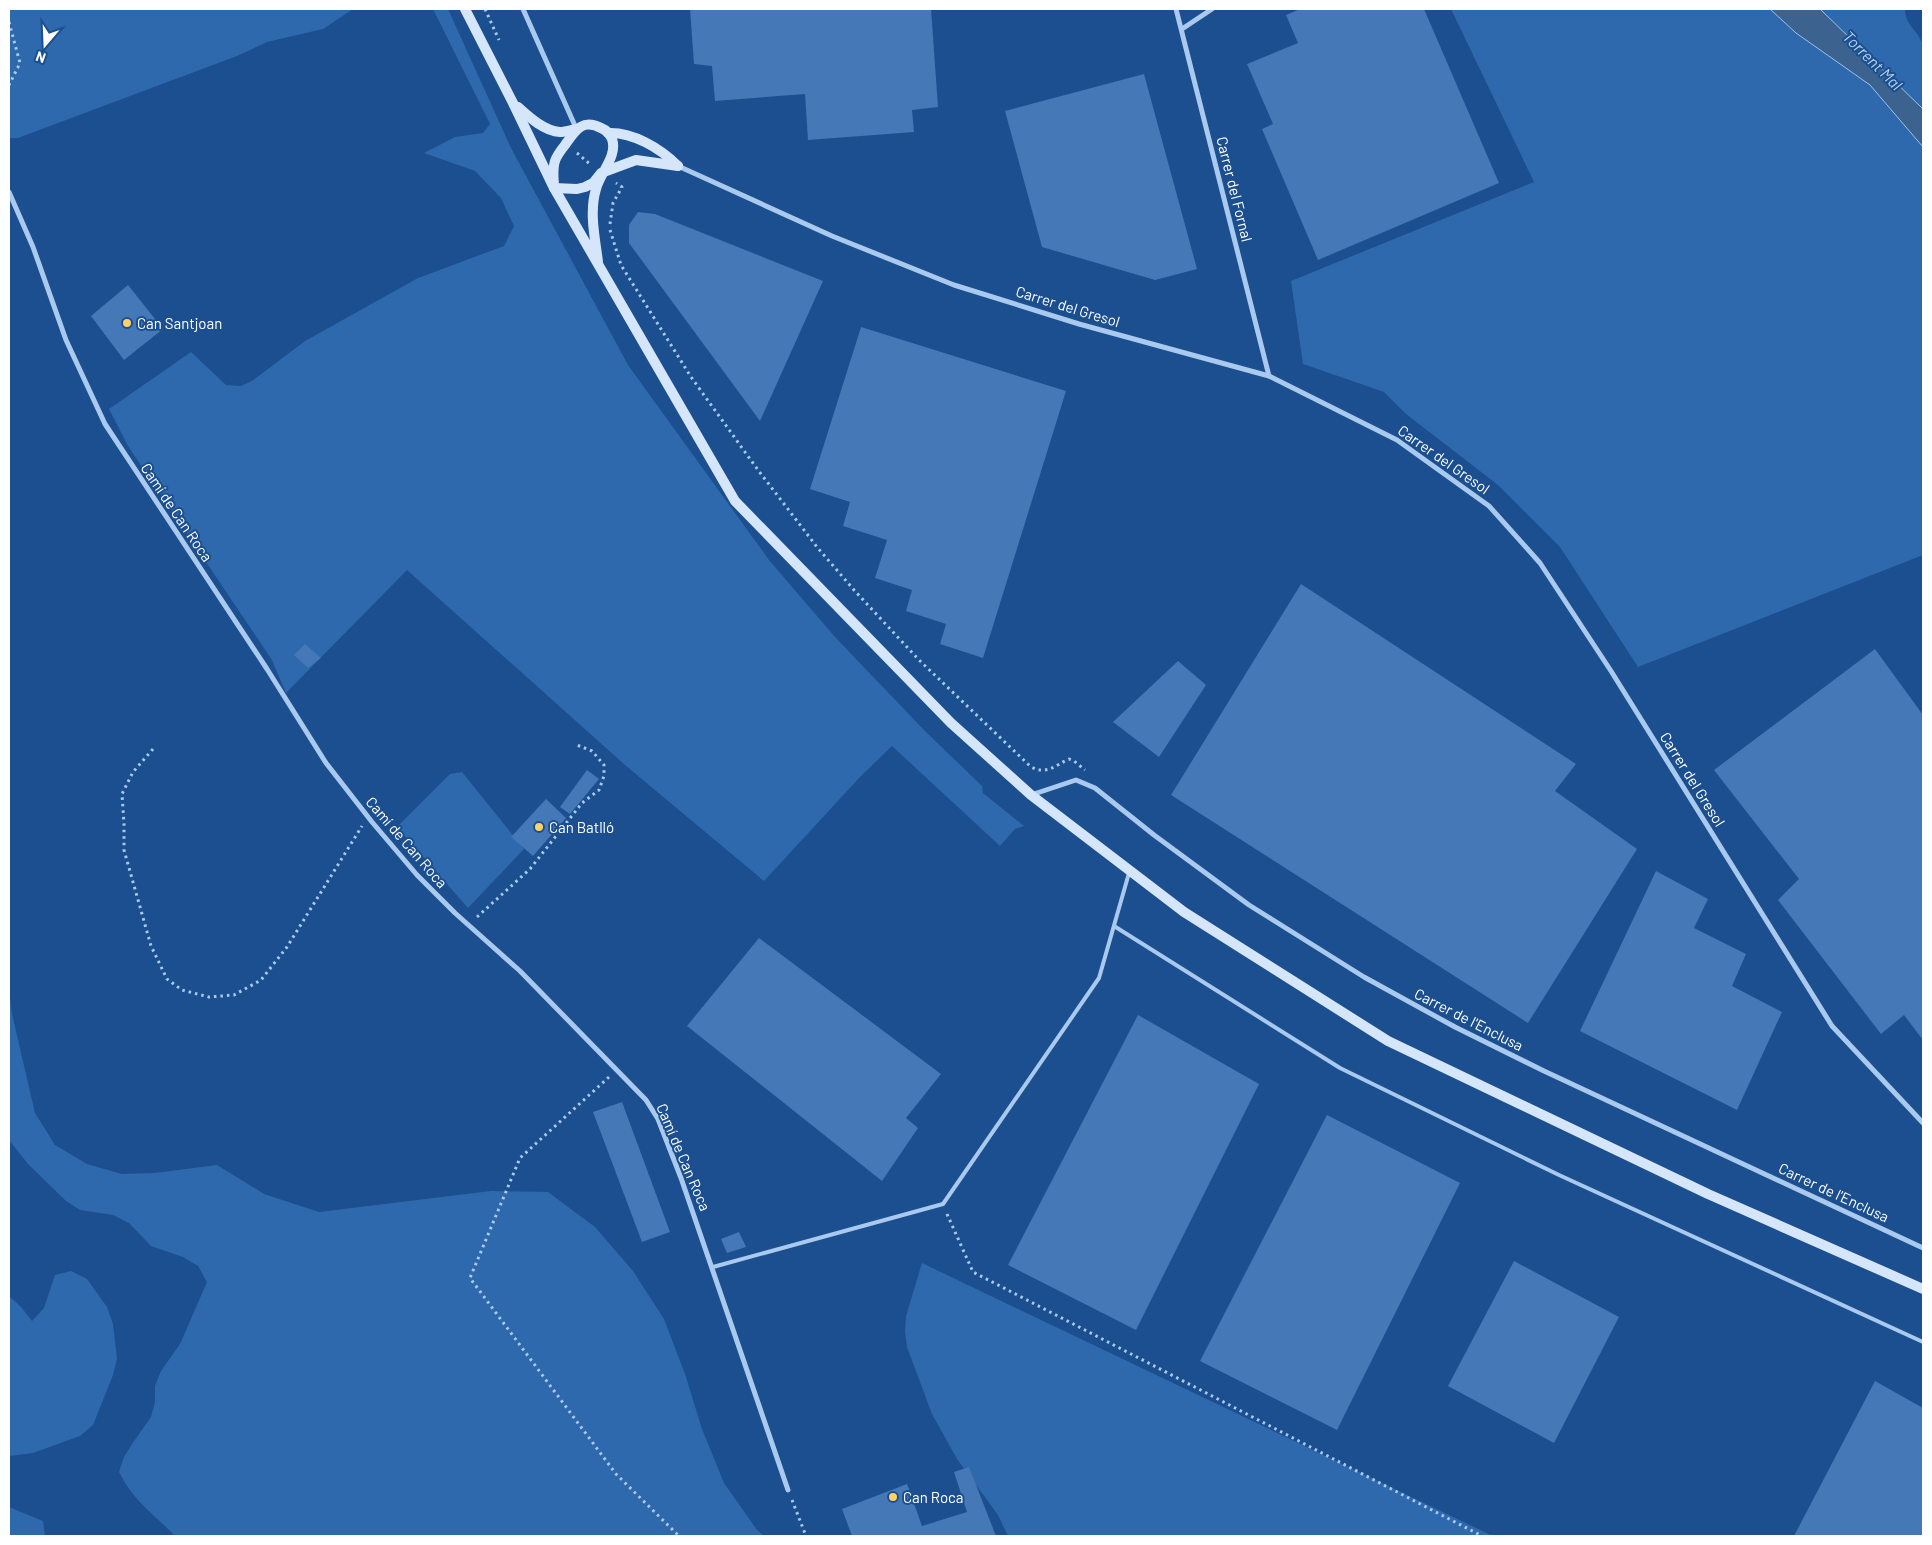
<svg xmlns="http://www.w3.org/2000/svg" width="1932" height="1545" font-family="Barlow,sans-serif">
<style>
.green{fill:#2e69ad}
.water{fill:#3c6290;stroke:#9cc4f0}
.building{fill:#4478b7}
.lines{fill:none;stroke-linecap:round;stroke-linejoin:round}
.path{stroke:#a9c9ee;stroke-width:3;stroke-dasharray:2.5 4;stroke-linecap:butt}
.lane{stroke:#a9c9ee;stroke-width:4}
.street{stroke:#a9c9ee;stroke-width:5}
.secondary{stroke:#d6e6fa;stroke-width:10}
.poi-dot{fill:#ffd166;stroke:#1b4f8f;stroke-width:2}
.labels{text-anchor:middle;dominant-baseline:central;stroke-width:4;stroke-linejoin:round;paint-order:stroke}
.street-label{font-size:15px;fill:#fff;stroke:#1b4f8f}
.poi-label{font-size:15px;fill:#fff;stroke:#1b4f8f;text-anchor:start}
.water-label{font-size:16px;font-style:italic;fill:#b5d3f5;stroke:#1b4f8f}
</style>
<rect width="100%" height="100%" fill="#1b4f8f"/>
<g class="green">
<path d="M9,9H353L323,29L267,42L237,56L18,138H9Z"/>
<path d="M433,9H448L511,148L628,365L769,560L835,637L925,731L982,786L983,793L1024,826L1015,829L1000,846L892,746L860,777L764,881L625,765L407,570L286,693L272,660L128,446L109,409L191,352L226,385L241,386L252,381L305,341L418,278L504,246L514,226L501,198L475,171L424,153L455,137L483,133L490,124Z"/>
<path d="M1451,9H1770L1796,33L1870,85L1923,147V555L1638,667L1560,547L1498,485L1406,414L1384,392L1303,364L1291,281L1534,182Z"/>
<path d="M1820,9H1905C1905,26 1921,33 1923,46C1926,66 1923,89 1923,109Z"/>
<path d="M462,772L524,849L468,908L397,827L450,774Z"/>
<path d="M9,989L12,1014L35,1113L55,1145L87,1164L122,1174L155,1173L217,1165L264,1194L319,1212L491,1191L548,1192L595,1227L633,1271L664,1319L685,1374L702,1429L724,1483L757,1530L764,1536H175C153,1513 134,1502 119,1472L124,1457L132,1444L151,1417L155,1402V1386L161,1371L180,1344L207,1282L198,1266L183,1257L151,1246L129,1223L113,1215L80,1210L66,1201L28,1164L9,1140Z"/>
<path d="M922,1263L1493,1536H1008L998,1515L957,1459L932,1414L907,1347L905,1331L906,1316Z"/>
<path d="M71,1271L87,1279L107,1307L113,1324L117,1359L113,1375L93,1425L80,1436L33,1453L9,1456V1296L21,1307L32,1321L44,1308L55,1275Z"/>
<path d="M9,1507L43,1521L45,1536H9Z"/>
</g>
<path class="water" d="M1770,9H1820L1923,109V147L1870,85L1796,33Z"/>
<g class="building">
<path d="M690,9H931L938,107L912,110L914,132L808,140L805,94L715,101L712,66L694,64Z"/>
<path d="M1300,9H1424L1499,183L1318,260L1262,129L1273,124L1247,64L1298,43L1286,15Z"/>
<path d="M1144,74L1197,269L1155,280L1042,247L1005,111Z"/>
<path d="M638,212L655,214L823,281L760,421L629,243V225Z"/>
<path d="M128,285L163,329L124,360L91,316Z"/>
<path d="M861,327L1066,391L983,658L940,644L946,624L906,611L912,590L875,578L887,540L843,526L850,502L810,489Z"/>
<path d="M1301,584L1576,764L1555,791L1637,849L1528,1023L1171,795Z"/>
<path d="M305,644L321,658L308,668L294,655Z"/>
<path d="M1875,649L1923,715V1040L1904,1015L1881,1034L1778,900L1799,879L1714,770Z"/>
<path d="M1178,661L1206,685L1159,757L1113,722Z"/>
<path d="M587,770L599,779L570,814L560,807Z"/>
<path d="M546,799L566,818L533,856L511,837Z"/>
<path d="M1656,871L1708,899L1694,928L1746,954L1732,986L1782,1012L1737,1110L1580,1031Z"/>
<path d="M759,938L941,1074L906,1118L918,1128L882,1181L687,1026Z"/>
<path d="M1138,1015L1259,1084L1136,1330L1008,1265Z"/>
<path d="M622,1102L670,1232L642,1242L593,1112Z"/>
<path d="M1327,1115L1460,1183L1337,1430L1200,1361Z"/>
<path d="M739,1232L746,1247L727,1253L721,1239Z"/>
<path d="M1514,1261L1619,1317L1554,1443L1448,1386Z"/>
<path d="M1875,1381L1923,1408V1536H1794Z"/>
<path d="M969,1467L996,1536H852L842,1509L907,1484L922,1526L967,1512L954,1472Z"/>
</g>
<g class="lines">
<g class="path">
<path d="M485,9L499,40"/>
<path d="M9,22L20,63L9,85"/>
<path d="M577,153L591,165"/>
<path d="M610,224L613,203L622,187L616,183"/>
<path d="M610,230L621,265L691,377L758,470L817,547L854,590L919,660L1031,767C1047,775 1054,766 1069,759L1074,761L1085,770"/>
<path d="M153,749L133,772L122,794L124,824V850L151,946L167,979L182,990L209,997L234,995L261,980L287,947L362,826"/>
<path d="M477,917L530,869L582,803L599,790L604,776V765L592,751L577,745"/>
<path d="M609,1077L520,1158L470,1278L616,1474L679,1536"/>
<path d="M947,1214L973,1272L1482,1536"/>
<path d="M792,1500L806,1536"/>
</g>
<g class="lane">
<path d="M1114,926L1340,1068L1559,1175L1923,1342"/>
<path d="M713,1267L943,1204L1099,978L1129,873"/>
</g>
<g class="street">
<path d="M523,9L576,128"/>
<path d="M1176,9L1269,376"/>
<path d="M1182,29L1212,9"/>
<path d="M678,166L832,236L954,285L1079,324L1269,376L1397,440L1489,506L1540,563L1611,671L1832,1026L1923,1123"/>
<path d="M9,192L33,247L66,340L105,424L267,669L326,763L372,822L417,875L455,913L520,971L646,1100L658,1119L681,1178L788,1490"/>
<path d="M1031,795L1076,780L1095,788L1154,835L1249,905L1364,977L1455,1027L1544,1071L1923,1248"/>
</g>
<g class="secondary">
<path d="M465,9L513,103L554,188L735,501L951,723L1031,795L1184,912L1388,1041L1708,1194L1923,1289"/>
<path d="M518,107C529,117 544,131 560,132C565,132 571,130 576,129"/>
<path d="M608,133C633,132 660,148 678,166"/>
<path d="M598,262C595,238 589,212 596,189C600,173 618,156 612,139C610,134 606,130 601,128C582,118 575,131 565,145C561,150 557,155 555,161C552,170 554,179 554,188L577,189L585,187L593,183L601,173L636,160L678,166"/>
</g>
</g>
<g class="poi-dot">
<circle cx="127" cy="323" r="5"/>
<circle cx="539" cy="827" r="5"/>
<circle cx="893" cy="1497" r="5"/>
</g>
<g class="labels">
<g class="street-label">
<text transform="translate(1235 189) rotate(76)">Carrer del Fornal</text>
<text transform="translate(1068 306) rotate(17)">Carrer del Gresol</text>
<text transform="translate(1444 459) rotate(35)">Carrer del Gresol</text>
<text transform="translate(177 512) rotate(56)">Camí de Can Roca</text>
<text transform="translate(1693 779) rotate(58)">Carrer del Gresol</text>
<text transform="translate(407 842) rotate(49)">Camí de Can Roca</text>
<text transform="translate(1469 1019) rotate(27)">Carrer de l'Enclusa</text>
<text transform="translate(684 1157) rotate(67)">Camí de Can Roca</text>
<text transform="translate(1834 1192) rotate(25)">Carrer de l'Enclusa</text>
</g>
<g class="poi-label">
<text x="137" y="323">Can Santjoan</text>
<text x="549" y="827">Can Batlló</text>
<text x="903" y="1497">Can Roca</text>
</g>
<g class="water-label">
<text transform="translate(1873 60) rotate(45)">Torrent Mal</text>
</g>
</g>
<rect width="1932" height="1545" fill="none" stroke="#ffffff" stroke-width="20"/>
<g transform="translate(45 45) rotate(199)" stroke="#1b4f8f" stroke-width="4" paint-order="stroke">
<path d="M0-4L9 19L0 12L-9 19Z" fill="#ffffff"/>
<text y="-8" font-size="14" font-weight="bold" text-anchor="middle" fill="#ffffff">N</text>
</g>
</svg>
